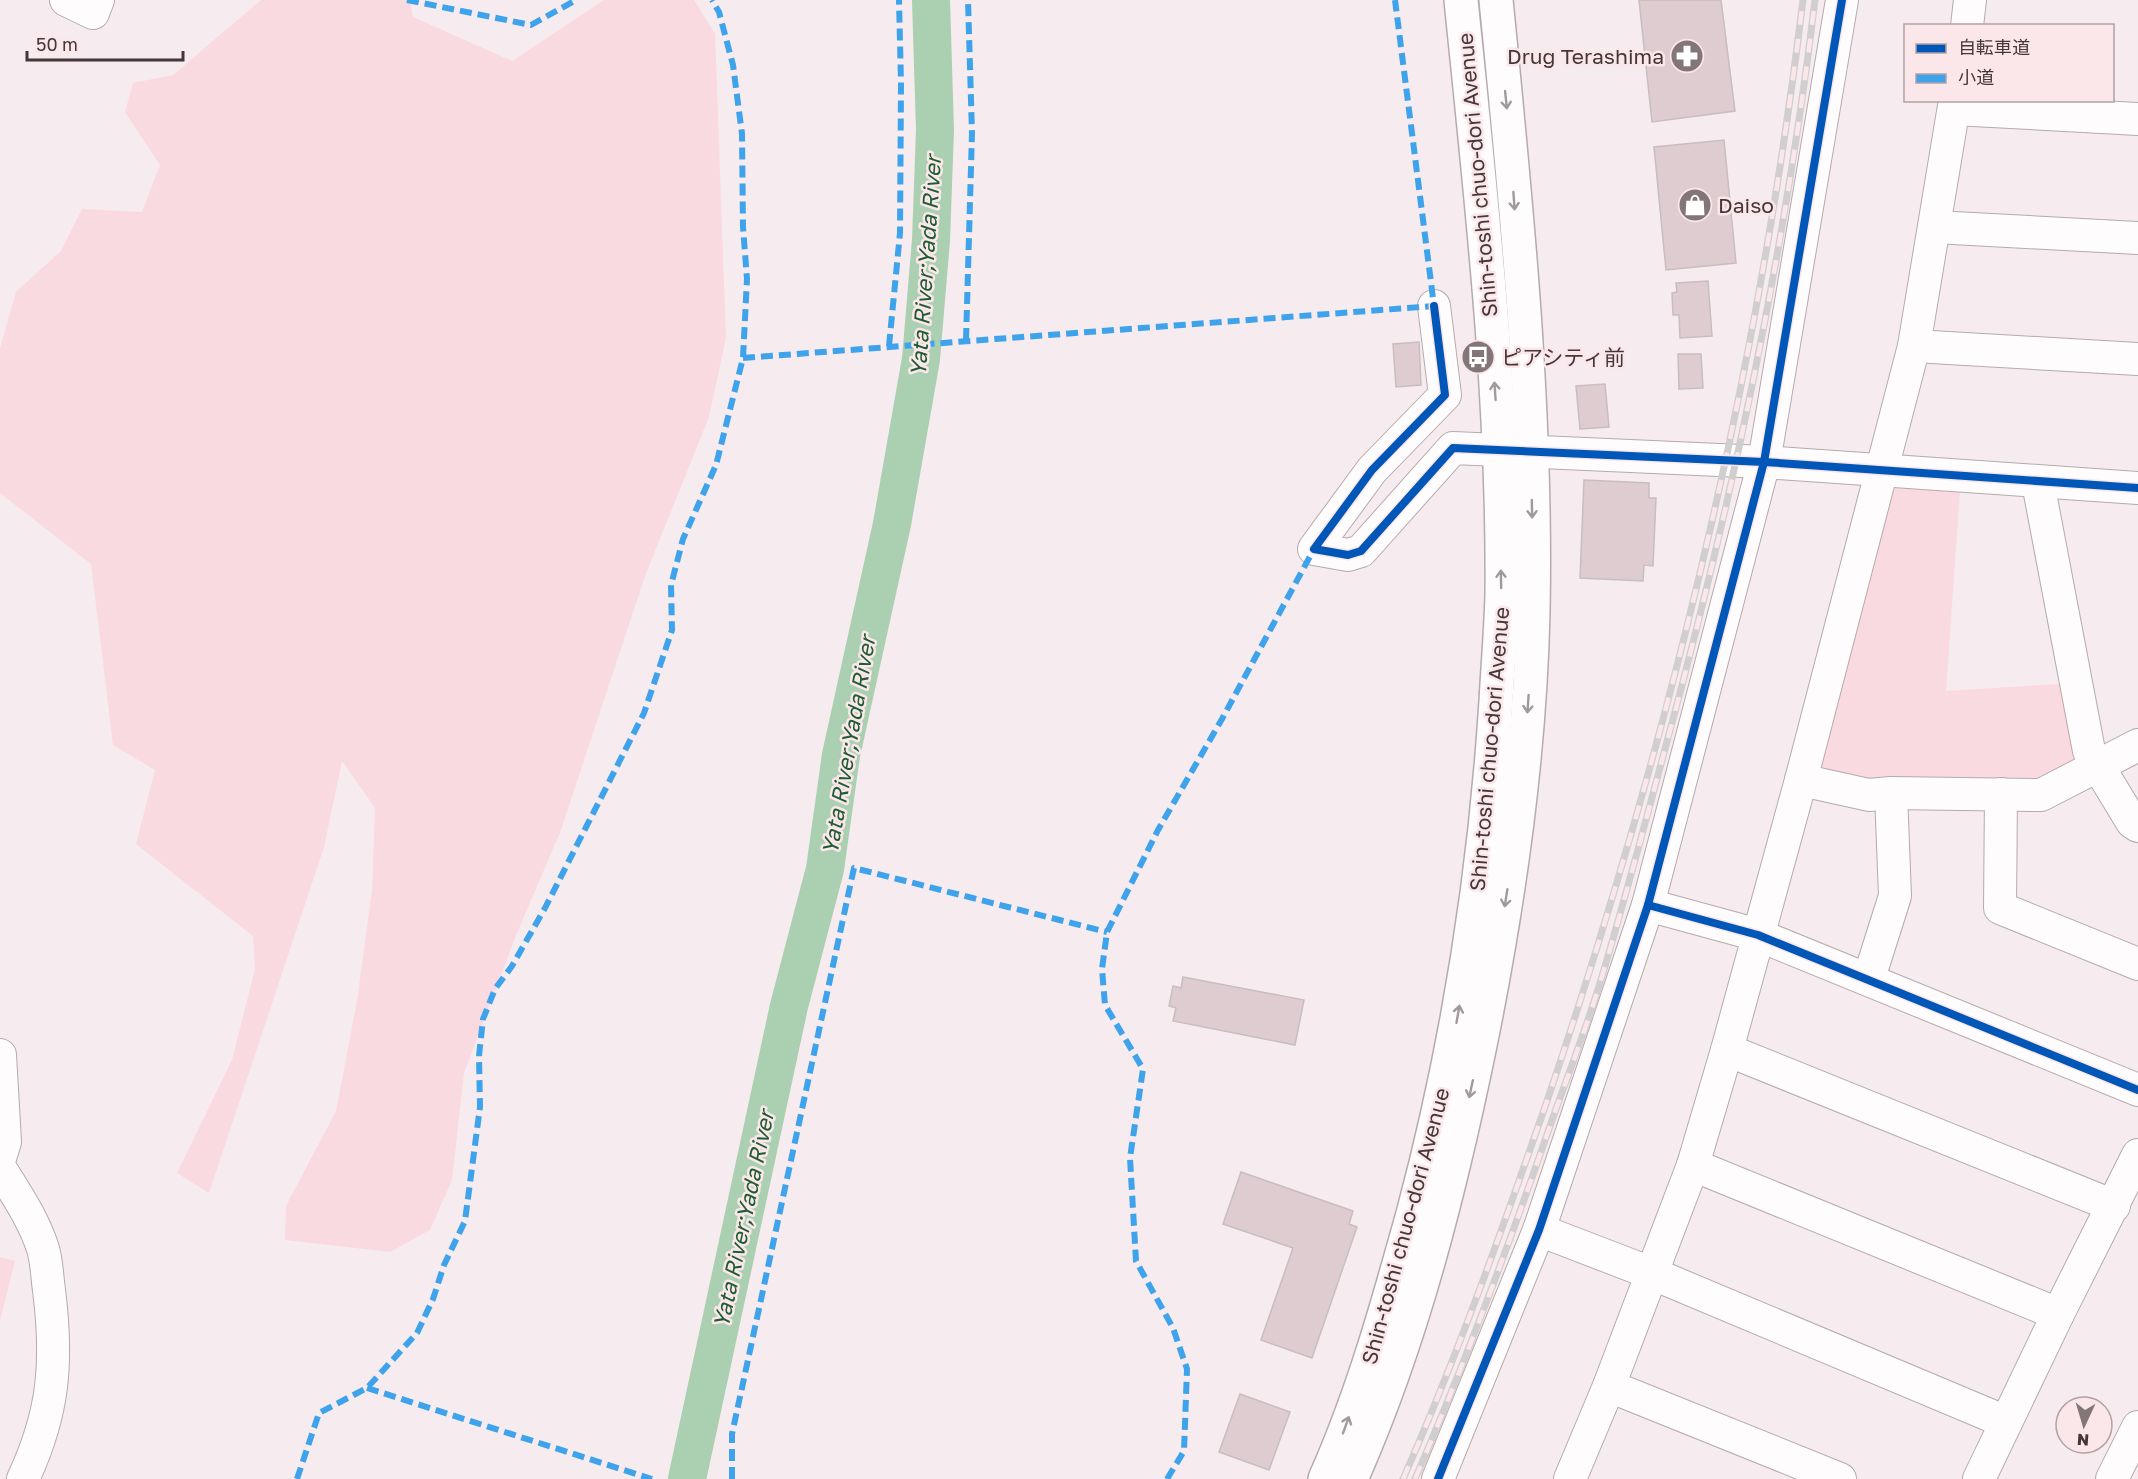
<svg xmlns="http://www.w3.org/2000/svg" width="2138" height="1479" font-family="'Golos Text','Noto Sans JP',sans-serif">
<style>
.green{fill:#fadae1}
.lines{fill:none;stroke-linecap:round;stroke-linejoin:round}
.river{stroke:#aacfb1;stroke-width:38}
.building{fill:#deccd0;stroke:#c8bdc0;stroke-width:1.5}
.minor-casing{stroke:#b5aaad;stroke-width:34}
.major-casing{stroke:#b5aaad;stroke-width:36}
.minor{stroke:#fefcfc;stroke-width:32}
.major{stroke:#fefcfc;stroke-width:33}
.rail-casing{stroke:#d1cecf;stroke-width:7}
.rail{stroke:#fbe7ea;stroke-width:4.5;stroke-dasharray:14;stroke-linecap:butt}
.quiet{stroke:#3fa3ec;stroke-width:6;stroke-dasharray:12 6;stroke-linecap:butt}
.cycleway-casing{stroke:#fbe7ea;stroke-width:11}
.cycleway{stroke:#0057b8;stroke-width:8}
.oneway{stroke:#a19a9b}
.labels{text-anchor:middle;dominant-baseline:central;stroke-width:5;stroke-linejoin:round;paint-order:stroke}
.poi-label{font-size:21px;fill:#44373a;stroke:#fbe7ea;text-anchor:start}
.street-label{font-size:21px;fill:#44373a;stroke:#fbe7ea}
.water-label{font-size:22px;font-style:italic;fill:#1e5c32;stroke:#fbe7ea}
</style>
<rect width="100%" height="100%" fill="#f6ebee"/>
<g class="green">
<path d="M261,0H410L413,17L512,61L604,0H694L715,34L726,338L709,417L645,576L561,830L517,933L464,1073L452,1180L430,1230L390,1252L285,1240L286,1206L336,1111L357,1001L372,890L375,808L342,761L324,847L209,1193L177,1173L232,1060L255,969L253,936L136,844L155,770L113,745L91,564L0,493V348L16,292L61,251L82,209L142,212L160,165L125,112L133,83L173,75Z"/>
<path d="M1880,471L1961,477L1946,691L2076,683L2089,751L2041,795L1801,780Z"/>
<path d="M0,1257L15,1261L0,1321Z"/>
</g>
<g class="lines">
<path class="river" d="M687,1479L789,1006L825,869L841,755L892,524L921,359L931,240L935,130L931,0"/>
</g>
<g class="building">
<path d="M1639,0H1721L1735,111L1652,122Z"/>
<path d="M1724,140L1736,263L1666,270L1654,147Z"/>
<path d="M1708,281L1712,336L1680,338L1679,315H1673L1672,293L1677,292L1676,283Z"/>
<path d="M1419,342L1421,385L1396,387L1393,344Z"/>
<path d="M1678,354H1701L1703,388L1679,389Z"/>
<path d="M1605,384L1609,427L1580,429L1576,386Z"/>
<path d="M1584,480L1649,483V498H1656L1653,566L1644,565L1643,581L1580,578Z"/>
<path d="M1183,977L1304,1000L1295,1045L1173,1021L1176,1008L1169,1006L1173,986L1181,988Z"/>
<path d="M1241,1172L1353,1211L1349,1224L1357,1227L1312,1358L1261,1340L1293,1248L1223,1224Z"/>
<path d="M1240,1394L1290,1412L1269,1470L1219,1452Z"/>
</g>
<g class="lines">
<defs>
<g id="minor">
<path d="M66,0L93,13L98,0"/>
<path d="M1967,26L1970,0"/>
<path d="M1954,109L2138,119"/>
<path d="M1935,227L2138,238"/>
<path d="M1434,306L1445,395L1372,470L1314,549L1348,555L1361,551L1453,448L1764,462L2138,488"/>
<path d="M1914,346L2138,359"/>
<path d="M2038,483L2089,751L2132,822L2138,826"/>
<path d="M1801,780L1869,795L1891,793L2041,795L2138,745"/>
<path d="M2001,794L2000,908L2138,964"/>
<path d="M1648,905L1758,935L2138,1090"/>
<path d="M1869,978L1895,896L1891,793"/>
<path d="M1727,1050L2114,1206"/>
<path d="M0,1055L5,1142L0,1158"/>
<path d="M1693,1165L2058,1314"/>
<path d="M0,1168C16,1194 34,1220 43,1249C47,1262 47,1277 49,1290C58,1362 54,1413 23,1479"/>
<path d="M1539,1230L1651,1273L2006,1422"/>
<path d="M1609,1386L1840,1479"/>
<path d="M1438,1479L1539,1230L1648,905L1764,462L1842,0"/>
<path d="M1570,1479L1609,1386L1693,1165L1727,1050L1801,780L1914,346L1955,100"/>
<path d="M1979,1479L2058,1314L2138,1155"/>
<path d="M2112,1479L2138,1427"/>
</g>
<g id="major">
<path d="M1325,1479C1363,1394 1388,1304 1413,1214C1458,1046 1485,874 1496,701C1498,665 1501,630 1502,595C1504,396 1481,197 1461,0"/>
<path d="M1351,1479C1412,1342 1450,1191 1480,1045C1509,902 1530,757 1533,611C1537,407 1516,202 1496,0"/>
</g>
</defs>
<use href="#minor" class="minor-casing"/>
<use href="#major" class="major-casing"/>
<use href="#minor" class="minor"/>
<use href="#major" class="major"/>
<defs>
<g id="rail">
<path d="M1403,1479C1457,1357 1502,1230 1546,1104C1668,746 1758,375 1803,0"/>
<path d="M1415,1479C1465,1363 1509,1245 1550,1126C1568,1075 1588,1024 1603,973C1625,899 1645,824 1665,749C1732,503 1785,253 1815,0"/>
</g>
</defs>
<use href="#rail" class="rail-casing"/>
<use href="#rail" class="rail"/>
<g class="quiet">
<path d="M407,0L531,25L576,0"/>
<path d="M966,340L972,133L968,0"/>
<path d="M889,346L900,233L901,84L899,0"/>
<path d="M743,358L1434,306L1395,0"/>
<path d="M367,1388L652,1479"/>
<path d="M297,1479L319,1413L367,1388L417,1333L433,1299L444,1265L465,1221L480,1107L479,1056L483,1019L495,989L512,966L545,908L644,713L672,630L671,585L683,539L716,465L743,358L747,279L743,227L742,134L733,65L719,12L712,0"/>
<path d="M732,1479V1434L854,868L1107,932"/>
<path d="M1167,1479L1184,1451L1187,1369L1173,1328L1136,1261L1130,1158L1143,1069L1105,1005L1102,969L1107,932L1158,830L1222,719L1314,549"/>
</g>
<defs>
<g id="cycleway">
<path d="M1434,306L1445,395L1372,470L1314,549L1348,555L1361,551L1453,448L1764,462L2138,488"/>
<path d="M1648,905L1758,935L2138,1090"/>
<path d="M1438,1479L1539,1230L1648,905L1764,462L1842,0"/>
</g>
</defs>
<use href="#cycleway" class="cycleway-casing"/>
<use href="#cycleway" class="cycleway"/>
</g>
<defs><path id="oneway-shaft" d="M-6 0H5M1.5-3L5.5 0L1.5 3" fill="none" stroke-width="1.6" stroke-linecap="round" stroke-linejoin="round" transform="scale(1.5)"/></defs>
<g class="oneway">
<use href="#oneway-shaft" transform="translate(1506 100) rotate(84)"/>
<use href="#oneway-shaft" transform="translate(1514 201) rotate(86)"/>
<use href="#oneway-shaft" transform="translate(1495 391) rotate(-94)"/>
<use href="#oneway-shaft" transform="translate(1532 509) rotate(89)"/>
<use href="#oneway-shaft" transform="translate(1501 579) rotate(-91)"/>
<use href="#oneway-shaft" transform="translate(1528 704) rotate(94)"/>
<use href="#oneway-shaft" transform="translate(1506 898) rotate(99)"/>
<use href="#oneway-shaft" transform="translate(1458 1014) rotate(-80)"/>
<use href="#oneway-shaft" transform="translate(1471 1089) rotate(102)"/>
<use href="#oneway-shaft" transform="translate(1346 1425) rotate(-70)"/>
</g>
<defs>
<symbol id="pharmacy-disc" viewBox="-11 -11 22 22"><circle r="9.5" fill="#827679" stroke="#fbe7ea"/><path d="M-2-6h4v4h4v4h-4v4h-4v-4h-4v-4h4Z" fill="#fff"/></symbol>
<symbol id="shop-disc" viewBox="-11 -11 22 22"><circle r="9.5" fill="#827679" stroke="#fbe7ea"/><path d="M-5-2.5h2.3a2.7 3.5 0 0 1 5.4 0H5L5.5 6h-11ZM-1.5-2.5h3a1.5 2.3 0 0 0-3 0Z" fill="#fff"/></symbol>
<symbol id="bus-disc" viewBox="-11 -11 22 22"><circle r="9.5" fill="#827679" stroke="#fbe7ea"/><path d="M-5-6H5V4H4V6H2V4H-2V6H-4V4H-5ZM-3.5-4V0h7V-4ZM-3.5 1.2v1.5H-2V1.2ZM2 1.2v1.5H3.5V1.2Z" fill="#fff"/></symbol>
</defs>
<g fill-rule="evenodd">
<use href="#pharmacy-disc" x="1668" y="37" width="38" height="38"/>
<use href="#shop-disc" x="1676" y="186" width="38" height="38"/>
<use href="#bus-disc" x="1459" y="338" width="38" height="38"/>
</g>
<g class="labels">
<g class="poi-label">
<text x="1664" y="56" text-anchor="end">Drug Terashima</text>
<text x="1718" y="205">Daiso</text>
<text x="1501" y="357">ピアシティ前</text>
</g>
<g class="street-label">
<text transform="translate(1477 175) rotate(-95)">Shin-toshi chuo-dori Avenue</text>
<text transform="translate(1489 749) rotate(-85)">Shin-toshi chuo-dori Avenue</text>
<text transform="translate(1405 1226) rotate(-75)">Shin-toshi chuo-dori Avenue</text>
</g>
<g class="water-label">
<text transform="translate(925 266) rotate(-86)">Yata River;Yada River</text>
<text transform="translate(848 745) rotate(-80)">Yata River;Yada River</text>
<text transform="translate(743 1219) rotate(-78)">Yata River;Yada River</text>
</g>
</g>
<rect x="1904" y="24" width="210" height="78" fill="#fbe7ea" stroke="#b2a1a4" stroke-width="1.5"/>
<rect x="1916" y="44" width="30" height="9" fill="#0057b8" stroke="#b2a1a4" stroke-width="1.5"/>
<text x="1958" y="54" font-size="18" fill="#44373a">自転車道</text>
<rect x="1916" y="74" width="30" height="9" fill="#3fa3ec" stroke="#b2a1a4" stroke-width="1.5"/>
<text x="1958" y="84" font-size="18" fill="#44373a">小道</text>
<g transform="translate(2084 1425) rotate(184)"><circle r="28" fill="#fbe7ea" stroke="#b2a1a4" stroke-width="1.5"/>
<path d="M0-4.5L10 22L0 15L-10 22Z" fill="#827679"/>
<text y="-9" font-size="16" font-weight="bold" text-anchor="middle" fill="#44373a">N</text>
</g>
<path d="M27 51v9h156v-9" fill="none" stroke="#44373a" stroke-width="3"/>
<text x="36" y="51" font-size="18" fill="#44373a" stroke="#fbe7ea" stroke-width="4.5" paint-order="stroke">50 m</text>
</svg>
